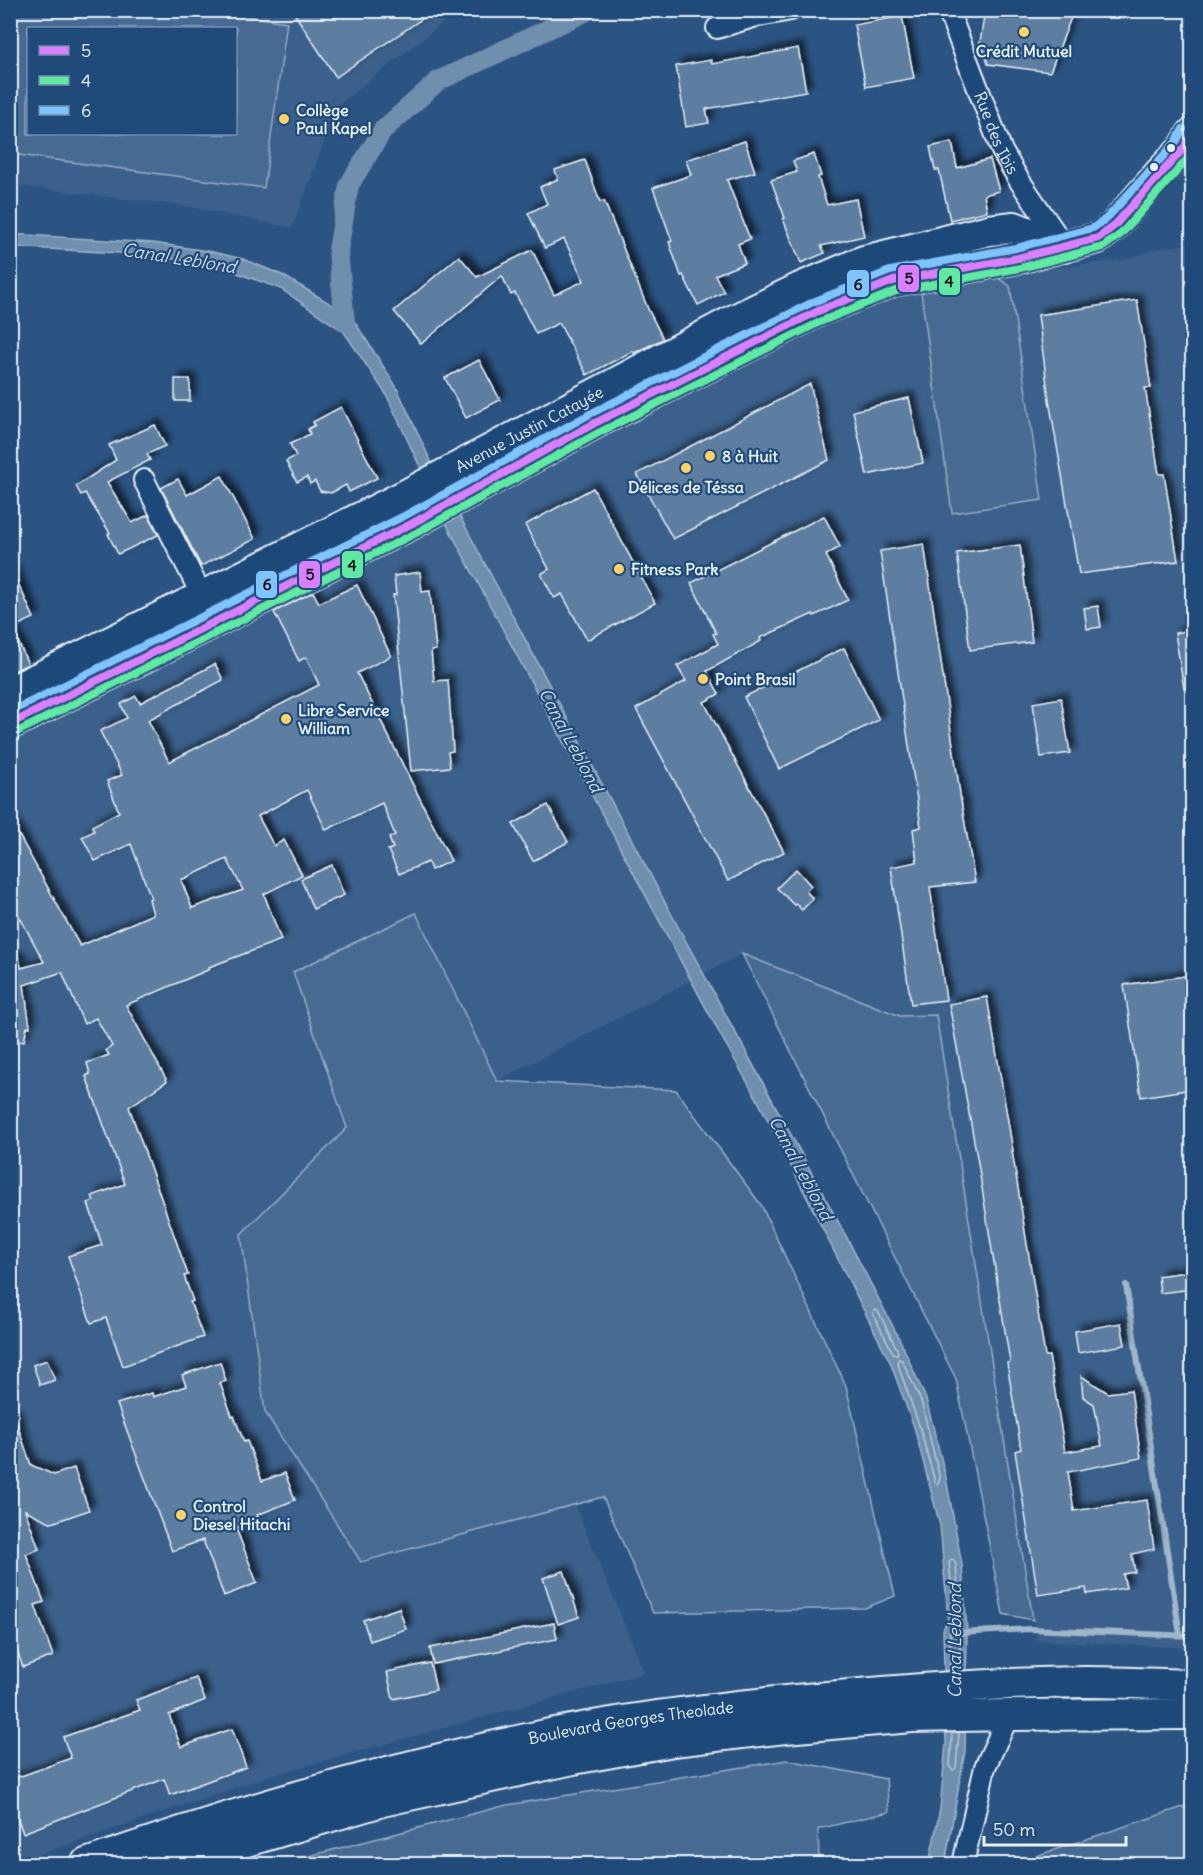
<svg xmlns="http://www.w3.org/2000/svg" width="1203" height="1875" font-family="Delius,sans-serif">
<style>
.built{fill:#3a608b;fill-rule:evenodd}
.green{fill:#476b93;stroke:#98aec6;stroke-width:1.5;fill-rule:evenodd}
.water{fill:#708ead;stroke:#a0b6cb;stroke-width:1.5}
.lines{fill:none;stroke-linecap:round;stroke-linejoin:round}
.shore{stroke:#b8c9da;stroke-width:1.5}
.stream{stroke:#a0b6cb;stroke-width:6}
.canal{stroke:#708ead;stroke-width:20}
.building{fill:#5d7da1;stroke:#e8f1f8;stroke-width:1.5;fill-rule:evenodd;filter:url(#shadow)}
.street-casing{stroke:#e8f1f8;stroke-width:24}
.primary-casing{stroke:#e8f1f8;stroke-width:34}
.street{stroke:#1f4a7a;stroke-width:20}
.primary{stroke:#1f4a7a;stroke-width:30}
.bus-1-casing{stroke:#1f4a7a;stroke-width:12}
.bus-2-casing{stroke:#1f4a7a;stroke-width:12}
.bus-3-casing{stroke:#1f4a7a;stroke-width:12}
.bus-1{stroke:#d880ff;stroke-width:8}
.bus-2{stroke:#60e9a3;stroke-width:8}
.bus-3{stroke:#80c4ff;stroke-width:8}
.poi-dot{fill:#ffd166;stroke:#1f4a7a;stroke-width:2}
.bus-dot{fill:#e8f1f8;stroke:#1f4a7a;stroke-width:2}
.labels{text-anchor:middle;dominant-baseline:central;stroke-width:4.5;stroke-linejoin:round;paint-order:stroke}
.poi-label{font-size:16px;font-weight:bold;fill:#e8f1f8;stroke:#1f4a7a;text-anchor:start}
.street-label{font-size:16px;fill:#e8f1f8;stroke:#1f4a7a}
.water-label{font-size:18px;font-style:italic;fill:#d0dde9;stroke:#1f4a7a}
.line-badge{stroke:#1f4a7a;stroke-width:2}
.pale-badge-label{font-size:16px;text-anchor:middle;font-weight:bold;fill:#111}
</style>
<defs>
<filter id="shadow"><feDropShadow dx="5.5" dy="-5.5" stdDeviation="3" flood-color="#0009"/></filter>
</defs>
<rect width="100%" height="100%" fill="#2b5482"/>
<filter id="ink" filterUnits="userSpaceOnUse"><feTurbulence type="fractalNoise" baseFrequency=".0167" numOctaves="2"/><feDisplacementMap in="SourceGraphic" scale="12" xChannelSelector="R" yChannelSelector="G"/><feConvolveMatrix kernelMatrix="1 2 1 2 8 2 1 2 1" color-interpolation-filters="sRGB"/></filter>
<g filter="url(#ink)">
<g class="built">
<path d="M11,11H458L338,105L292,228L185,206L11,185ZM28,28H236V134H28Z"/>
<path d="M1192,243V1648L1037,1640L936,1016H901L742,954L497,1081L417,914L294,972L347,1128L241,1234L361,1562L574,1504L645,1673L272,1775L11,1864V740L806,328L920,282L1124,260L1156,249Z"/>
</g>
<g class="green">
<path d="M203,10L287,22L264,188L11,154L10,30L13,11ZM28,28H236V134H28Z"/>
<path d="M995,276L1010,286L1042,500L952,513L921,292Z"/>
<path d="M416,913L497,1081L676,1090L761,1205L846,1386L895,1596L865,1608L653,1613L603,1497L361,1562L265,1412L241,1234L347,1128L293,972Z"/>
<path d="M742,954L900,1016L936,1015L1033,1620L1003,1614L956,1379Z"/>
<path d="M787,1760L886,1779L889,1812L818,1829L819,1857L832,1864H278L507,1805Z"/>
<path d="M1192,1804V1864H1012Z"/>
</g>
<path class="water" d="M10,234L153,243L208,251L243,259L282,275L351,316L396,386L433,466L676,923L845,1234L900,1340L926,1399L946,1478L962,1565L967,1631L965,1751L945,1864H929L940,1809L946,1744L943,1630L948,1618L940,1525L914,1427L890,1362L757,1099L721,1036L449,529L386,394L344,332L281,289L213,264L120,253L11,247Z"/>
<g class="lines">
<g class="shore">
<path d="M874,1310L878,1311L898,1351L897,1355L893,1353L873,1314Z"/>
<path d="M899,1359L902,1360L921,1401L940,1479L938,1484L935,1482L919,1425L897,1362Z"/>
<path d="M952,1559L955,1561L956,1566L959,1600L956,1603L953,1600L949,1562Z"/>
<path d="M950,1670V1631L957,1616L960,1618V1670"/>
<path d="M952,1733L950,1767L953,1770L956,1768L959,1733"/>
</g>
<g class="stream">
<path d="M1126,1285L1180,1635"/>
<path d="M960,1633L1030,1629L1192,1636"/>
</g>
<path class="canal" d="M345,322L338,251L349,185L383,130L438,81L589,10"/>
</g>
<g class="building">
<path d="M292,10H435L336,77Z"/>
<path d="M985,10H1074L1050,72L988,64L984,50L979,49Z"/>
<path d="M902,16L914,78L866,87L854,25Z"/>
<path d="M798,48L806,91L706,109L709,123L686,127L676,66L711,60L712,64Z"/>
<path d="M745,141L755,172L727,180L750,239L738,244L745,263L715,275L724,292L698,305L683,275L681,276L669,242L672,241L653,188L691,175L686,160Z"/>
<path d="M952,142L957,168L990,159L999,191L984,195L987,211L950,220L939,170H935L930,147Z"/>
<path d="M814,154L821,176L818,177L827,205L856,199L864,236L821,246L825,253L801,263L783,219L785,218L771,180L797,172L793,161Z"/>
<path d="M585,160L600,202L604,201L648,309L663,339L634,353L633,351L587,375L559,323L536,334L515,293L511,295L502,276L421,344L394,311L459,256L477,277L532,250L554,295L584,281L564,239L545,248L528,213L547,204L540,187L558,179L555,170Z"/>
<path d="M1137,300L1151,388H1145L1159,474H1164L1178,561L1079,574L1049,400L1038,315Z"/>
<path d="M479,360L500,400L466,418L445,378Z"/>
<rect x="175" y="379" width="15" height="22"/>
<path d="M810,384L829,460L673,539L637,474Z"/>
<path d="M909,398L923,463L867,475L853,411Z"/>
<path d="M341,407L377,478L349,492L346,485L331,493L320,491L315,481L310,484L307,477L297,482L286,461L296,456L290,444L310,434L308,429L315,425L313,422Z"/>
<path d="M155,425L165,446L147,454L150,460L107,482L132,523L148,515L158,535L118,554L108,534L110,533L85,493L81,495L76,486L116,460L109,445Z"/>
<path d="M222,476L255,539L201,566L161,488L178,479L187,495Z"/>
<path d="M593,488L655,603L587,640L562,594L554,598L541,574L549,569L525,525Z"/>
<path d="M824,516L840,547L826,555L848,600L814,616L813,614L760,638L761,641L707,671L719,694L704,702L784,852L728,881L636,709L686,681L677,666L718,644L713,634L716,633L691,583Z"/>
<path d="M924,544L961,801L975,882L930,887L946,1000L911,1004L891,867L917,862L913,829L921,827L880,551Z"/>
<path d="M1020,545L1032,642L970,650L957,553Z"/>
<path d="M10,566L34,618L12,628L28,664L14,671L10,663Z"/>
<path d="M420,572L422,592L430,591L436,650L431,651L434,681L448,680L453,751L448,752L450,767L411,771L393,595H396L394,576Z"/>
<path d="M357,585L391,656L357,673L451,861L431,870L428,862L399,874L388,850L393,848L389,838L395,835L382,803L326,830L307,790L258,816L274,846L284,840L302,875L264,894L281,940L209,967L210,969L126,1005L167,1081L129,1107L188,1275L184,1276L193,1301L190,1302L203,1337L123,1366L106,1318L91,1323L68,1256L102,1245L88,1203L94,1201L92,1196L125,1184L86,1076L90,1074L87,1063L109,1055L106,1050L112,1046L96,1018L84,1024L62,972L24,985L30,1027H27L24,1041L10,1043V958H19L21,968L44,962L10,899V819L80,946L153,914L149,899L151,898L131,844L95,861L82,837L94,831L92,826L119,812L107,781L122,775L100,731L127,718L121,704L136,696L140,703L215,664L223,680L148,720L169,762L319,685L306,657L299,661L274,612L313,592L319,603ZM227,859L243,890L192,908L181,880Z"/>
<path d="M1098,606L1101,627L1087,629L1084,608Z"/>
<path d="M1192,630V688L1184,689L1175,633Z"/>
<path d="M844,648L879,720L779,769L744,697Z"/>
<path d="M1061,698L1070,753L1041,757L1033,703Z"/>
<path d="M548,805L568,842L533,861L513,824Z"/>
<path d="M332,865L344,895L313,909L301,879Z"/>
<path d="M796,869L811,886L806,891L813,899L802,910L796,904L794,905L777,888Z"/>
<path d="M1192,975V1089L1141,1097L1124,985Z"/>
<path d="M987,997L1013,1151H1012L1045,1356H1049L1065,1452L1102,1446L1094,1404L1083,1397L1081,1376L1108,1393L1131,1390L1141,1458L1068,1472L1074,1511L1147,1500L1154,1549L1132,1554L1135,1572L1123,1574L1126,1588L1087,1594L1086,1588L1038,1595L1015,1451L1021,1449L1007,1363L1010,1362L977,1157L949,1004Z"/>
<path d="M1192,1271V1289L1160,1293L1158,1276Z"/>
<path d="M1121,1323L1125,1345L1078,1353L1075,1331Z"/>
<path d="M47,1360L55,1380L40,1385L33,1365Z"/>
<path d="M220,1362L226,1381L220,1383L232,1416H234L244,1442L247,1441L262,1481L285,1473L295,1500L257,1515L259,1520L236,1528L257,1583L224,1596L203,1540L172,1551L117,1404L152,1393L153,1397L186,1386L182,1375Z"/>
<path d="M10,1412H13L31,1465L54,1475L74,1468L89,1510L52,1523L25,1510L39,1549L26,1554L44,1602L35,1605L53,1656L23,1667L10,1632Z"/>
<path d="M564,1571L579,1617L558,1624L543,1578Z"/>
<path d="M399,1608L406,1629L370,1641L363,1620Z"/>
<path d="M554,1623L557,1639L433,1664L430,1648Z"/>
<path d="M430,1663L436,1690L393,1699L387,1672Z"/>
<path d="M196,1678L205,1700L169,1715L181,1747L232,1729L246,1767L170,1795L164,1779L23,1833L10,1798V1780L71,1758L63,1737L140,1710L136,1700Z"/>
</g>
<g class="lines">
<defs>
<g id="street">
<path id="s1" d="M948,10L1002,151L1019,180L1064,246"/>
<path d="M717,28L753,17L791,10"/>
<path d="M144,480L202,596"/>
<path d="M963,1864L985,1767L1009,1715"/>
</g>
<g id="primary">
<path id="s2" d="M10,692L404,496L734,320L800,288L864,261L989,230L1014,227L1064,247"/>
<path d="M10,724L411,524L595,423L818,311L893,281L1018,258L1098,238L1114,226L1159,174L1184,148L1192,134"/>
<path id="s3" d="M86,1864C229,1814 374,1772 522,1740C612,1720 704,1709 796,1700C892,1690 988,1683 1085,1682C1121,1682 1157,1684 1192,1685"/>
<path d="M169,1864L382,1801L573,1759L673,1741L785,1728L912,1717L1009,1715L1192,1714"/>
</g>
</defs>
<use href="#street" class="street-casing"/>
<use href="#primary" class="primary-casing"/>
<use href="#street" class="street"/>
<use href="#primary" class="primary"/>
<defs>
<path id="bus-1" d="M10,724L411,524L595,423L818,311L893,281L1018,258L1098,238L1114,226L1184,148L1192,134"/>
<path id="bus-2" d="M15,733L416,533L600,432L822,321L896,291L1020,268L1103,247L1121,234L1192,154"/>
<path id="bus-3" d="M10,712L406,515L590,414L813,302L890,271L1016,248L1093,228L1107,218L1176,142L1183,129"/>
</defs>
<use href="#bus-1" class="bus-1-casing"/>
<use href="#bus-2" class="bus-2-casing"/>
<use href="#bus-3" class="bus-3-casing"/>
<use href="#bus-1" class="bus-1"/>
<use href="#bus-2" class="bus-2"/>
<use href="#bus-3" class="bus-3"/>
</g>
</g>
<g class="poi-dot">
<circle cx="1024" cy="32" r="6"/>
<circle cx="284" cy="119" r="6"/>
<circle cx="710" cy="456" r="6"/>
<circle cx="686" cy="468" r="6"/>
<circle cx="619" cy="569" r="6"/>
<circle cx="703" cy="679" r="6"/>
<circle cx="286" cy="719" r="6"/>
<circle cx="181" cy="1515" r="6"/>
</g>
<g class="bus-dot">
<circle cx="1171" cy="148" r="5"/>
<circle cx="1154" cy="167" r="5"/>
</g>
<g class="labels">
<g class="poi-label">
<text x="1024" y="51" text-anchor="middle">Crédit Mutuel</text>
<text x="296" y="110">Collège<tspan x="296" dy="18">Paul Kapel</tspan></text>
<text x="722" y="456">8 à Huit</text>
<text x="686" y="487" text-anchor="middle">Délices de Téssa</text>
<text x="631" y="569">Fitness Park</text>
<text x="715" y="679">Point Brasil</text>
<text x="298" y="710">Libre Service<tspan x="298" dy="18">William</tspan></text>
<text x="193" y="1506">Control<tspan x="193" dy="18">Diesel Hitachi</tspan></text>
</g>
<g class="street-label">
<text stroke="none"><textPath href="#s1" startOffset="132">Rue des Ibis</textPath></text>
<text stroke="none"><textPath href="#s2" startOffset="582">Avenue Justin Catayée</textPath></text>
<text stroke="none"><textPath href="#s3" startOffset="564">Boulevard Georges Theolade</textPath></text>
</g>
<g class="water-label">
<text transform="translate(179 258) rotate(9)">Canal Leblond</text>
<text transform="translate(571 740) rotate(62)">Canal Leblond</text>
<text transform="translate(801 1168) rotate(62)">Canal Leblond</text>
<text transform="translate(954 1641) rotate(-90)">Canal Leblond</text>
</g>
</g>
<g class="line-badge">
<rect x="897" y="264" width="23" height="29" rx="6" fill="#d880ff"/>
<rect x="938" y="267" width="23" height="29" rx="6" fill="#60e9a3"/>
<rect x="846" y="269" width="24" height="29" rx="6" fill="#80c4ff"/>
<rect x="341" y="550" width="23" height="29" rx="6" fill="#60e9a3"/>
<rect x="298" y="560" width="23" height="29" rx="6" fill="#d880ff"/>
<rect x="255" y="570" width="23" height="29" rx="6" fill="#80c4ff"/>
</g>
<g class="pale-badge-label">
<text x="909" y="284">5</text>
<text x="949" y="287">4</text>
<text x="858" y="290">6</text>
<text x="352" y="571">4</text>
<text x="310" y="580">5</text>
<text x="267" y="590">6</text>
</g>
<rect width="1203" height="1875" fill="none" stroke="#1f4a7a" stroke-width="36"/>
<rect x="18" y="18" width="1167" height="1839" fill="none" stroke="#e8f1f8" stroke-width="2" filter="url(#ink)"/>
<rect x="27" y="27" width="210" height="108" fill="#1f4a7a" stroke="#6f8dac" stroke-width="1.5"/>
<rect x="39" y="46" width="30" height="9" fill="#d880ff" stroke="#6f8dac" stroke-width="1.5"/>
<text x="81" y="57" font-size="18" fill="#e8f1f8">5</text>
<rect x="39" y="76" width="30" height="9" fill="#60e9a3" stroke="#6f8dac" stroke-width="1.5"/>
<text x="81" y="87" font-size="18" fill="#e8f1f8">4</text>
<rect x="39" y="106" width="30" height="9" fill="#80c4ff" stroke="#6f8dac" stroke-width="1.5"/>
<text x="81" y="117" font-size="18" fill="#e8f1f8">6</text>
<path d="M984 1836v9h142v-9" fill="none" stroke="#e8f1f8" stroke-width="3"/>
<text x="993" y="1836" font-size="18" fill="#e8f1f8" stroke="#1f4a7a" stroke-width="4.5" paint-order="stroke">50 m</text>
</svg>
